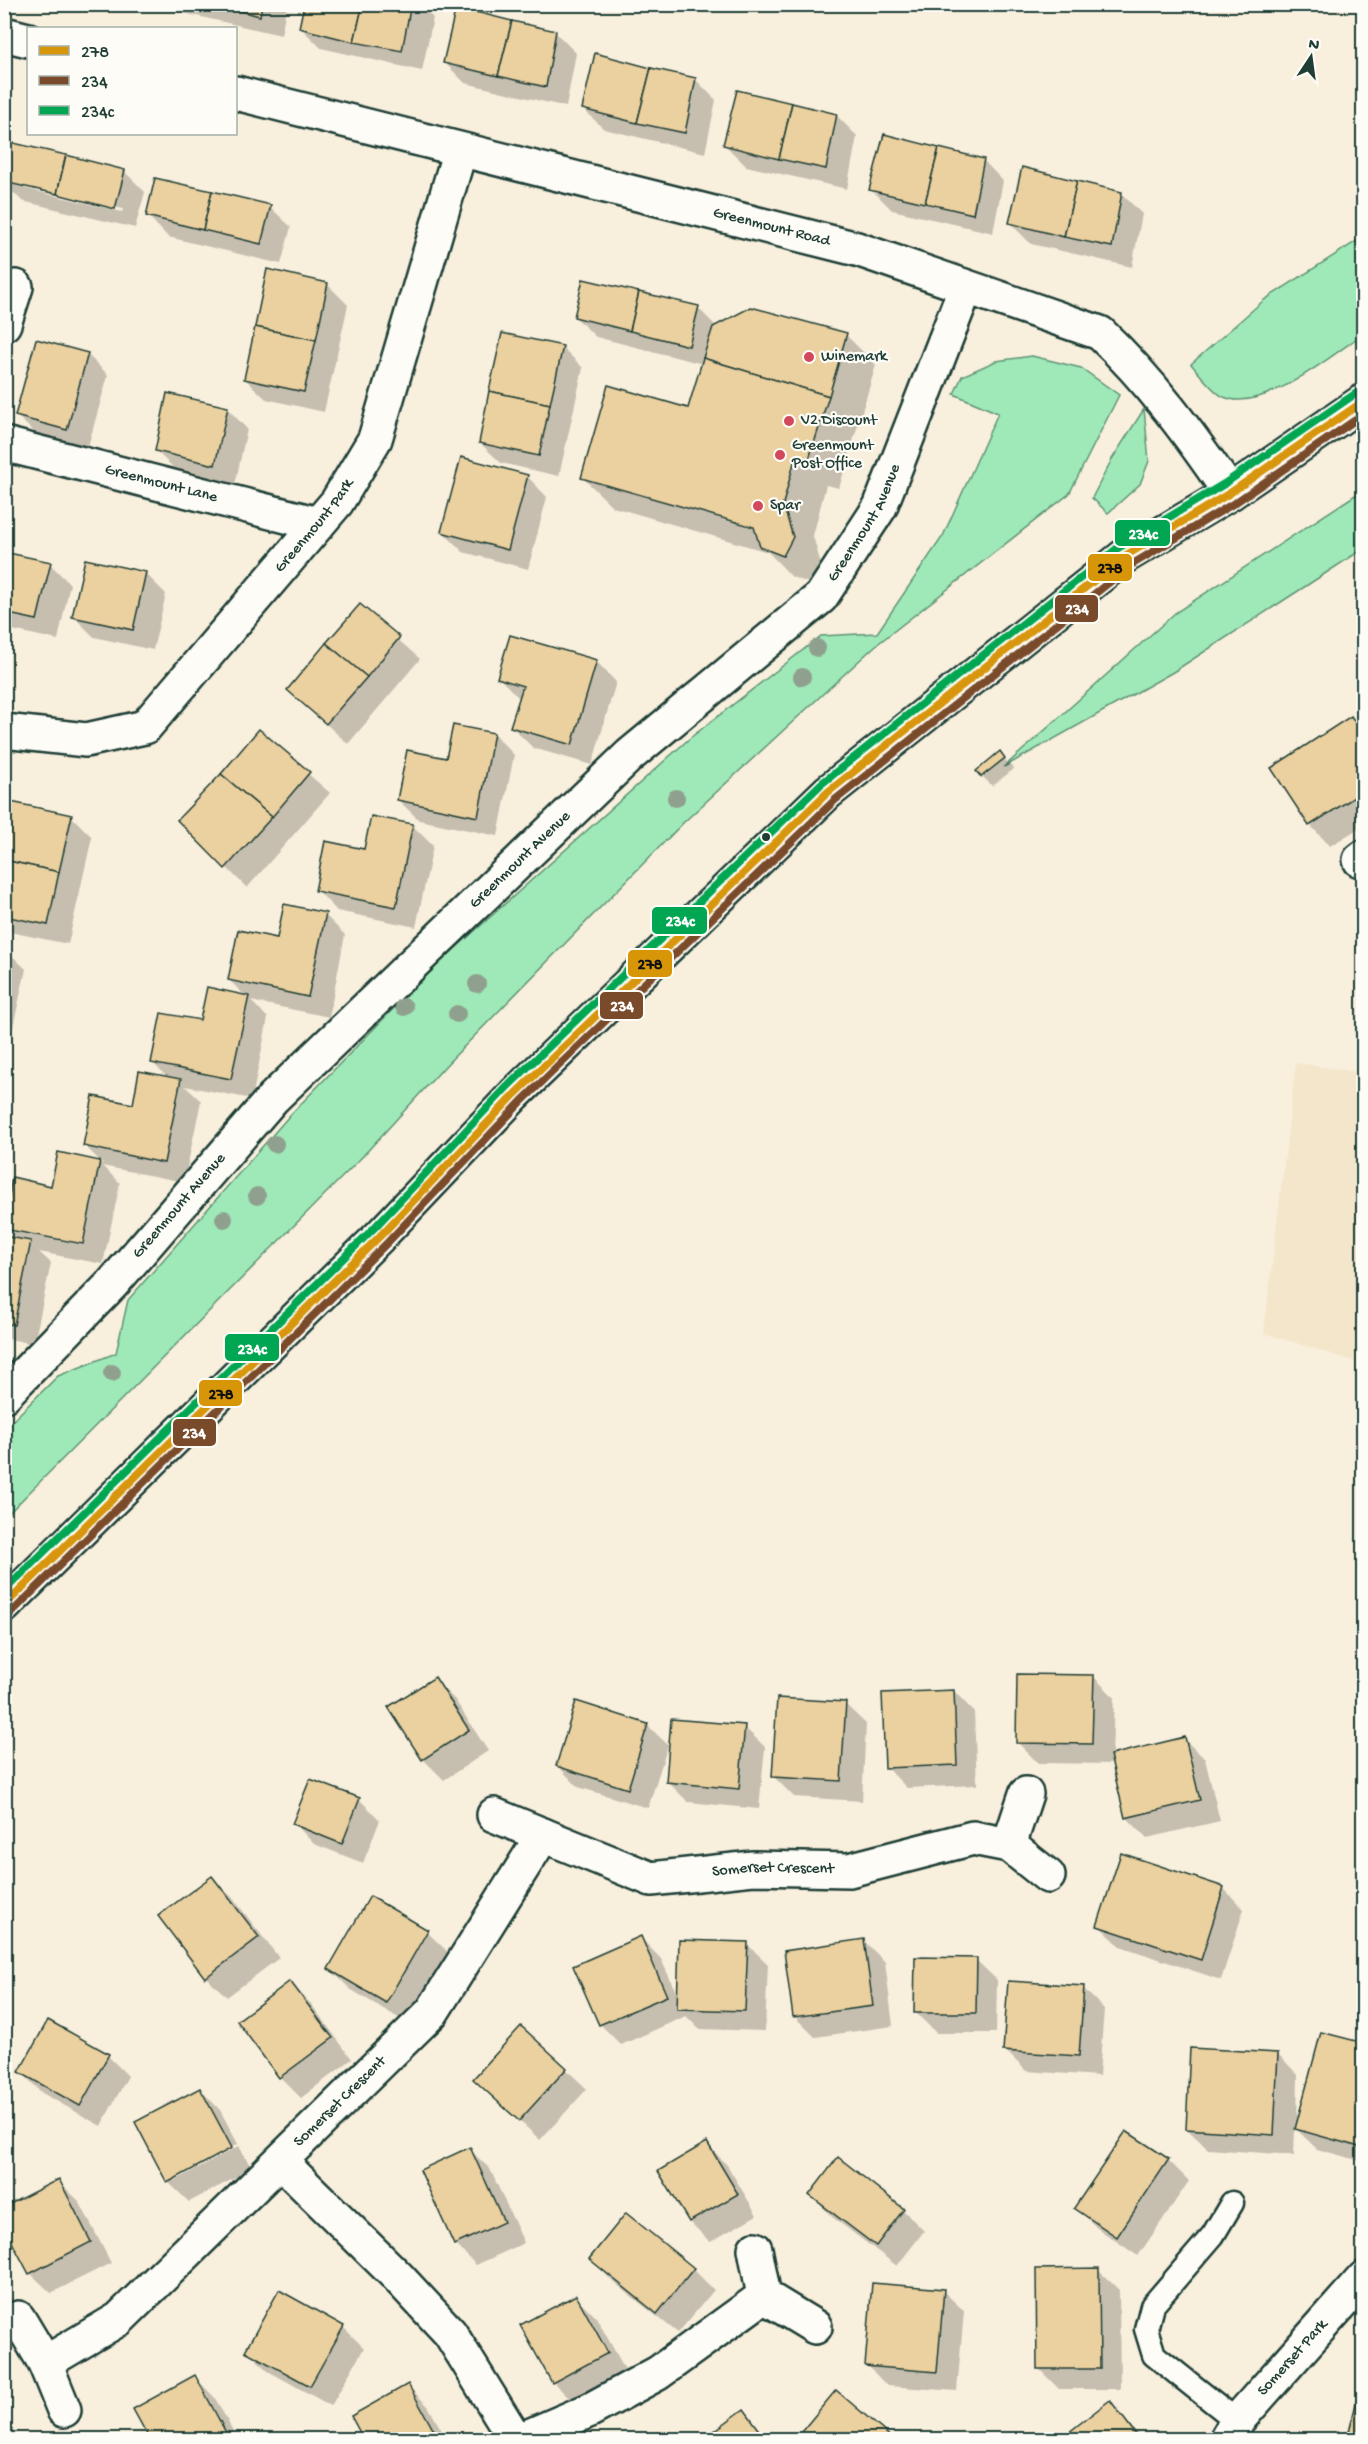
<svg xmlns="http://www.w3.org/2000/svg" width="1368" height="2444" font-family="'Gochi Hand',sans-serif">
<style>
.built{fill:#f4e6cb}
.green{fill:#9fe9b8;stroke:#5f9376;stroke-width:1.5}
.shadow{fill:#0003;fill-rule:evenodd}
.building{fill:#ebd0a0;stroke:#1f3d34;stroke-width:1.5}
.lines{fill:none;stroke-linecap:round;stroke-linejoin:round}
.service-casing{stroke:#1f3d34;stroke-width:27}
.minor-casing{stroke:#1f3d34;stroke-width:38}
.trunk-casing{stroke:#1f3d34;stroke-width:38}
.service{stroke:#fdfcf7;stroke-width:22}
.minor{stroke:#fdfcf7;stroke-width:33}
.trunk{stroke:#fdfcf7;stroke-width:33}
.bus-1-casing{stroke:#fdfcf7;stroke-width:12}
.bus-2-casing{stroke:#fdfcf7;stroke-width:12}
.bus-3-casing{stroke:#fdfcf7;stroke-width:12}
.bus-1{stroke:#d79608;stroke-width:8}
.bus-2{stroke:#7a4b2a;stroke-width:8}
.bus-3{stroke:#00a651;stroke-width:8}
.tree{fill:#8fa08e}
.poi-dot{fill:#d1495b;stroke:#fdfcf7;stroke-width:2}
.bus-dot{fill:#1f3d34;stroke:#fdfcf7;stroke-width:2}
.labels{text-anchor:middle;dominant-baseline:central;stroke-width:4.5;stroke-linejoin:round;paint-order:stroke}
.street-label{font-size:16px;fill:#1f3d34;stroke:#fdfcf7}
.poi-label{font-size:16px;fill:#1f3d34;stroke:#fdfcf7;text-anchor:start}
.line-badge{stroke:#fdfcf7;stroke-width:2}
.badge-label{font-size:16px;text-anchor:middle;font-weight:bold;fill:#fff}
.pale-badge-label{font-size:16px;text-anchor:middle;font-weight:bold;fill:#111}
</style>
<rect width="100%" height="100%" fill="#f8efdd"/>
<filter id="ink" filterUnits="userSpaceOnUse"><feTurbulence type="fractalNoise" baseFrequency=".0167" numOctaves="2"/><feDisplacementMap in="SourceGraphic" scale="12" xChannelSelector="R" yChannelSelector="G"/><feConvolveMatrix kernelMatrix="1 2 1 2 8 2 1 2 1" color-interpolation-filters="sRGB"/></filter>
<g filter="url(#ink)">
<path class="built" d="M1296,1063L1363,1073V1364L1264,1333Z"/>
<g class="green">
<path d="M1363,237V334C1332,355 1262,414 1224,397C1215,394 1198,372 1191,364L1264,300Z"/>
<path d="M1032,356L1081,368L1119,395L1069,494L875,646L684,822L448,1063L362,1157L5,1517V1428L58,1376L116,1353L128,1300L290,1115L429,972L690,738L821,636L877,633L943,536L998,413L954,394L962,376L996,361Z"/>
<path d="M1144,409L1149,461L1140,484L1108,513L1092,498L1112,459Z"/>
<path d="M1363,490V549L1173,672L1004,767L1175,613Z"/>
</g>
<g class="shadow">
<path d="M172,4H287L281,35L179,12Z"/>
<path d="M306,4H419L433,18L422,71L321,48L300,27Z"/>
<path d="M458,9L556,33L576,53L566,107L465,83L444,62Z"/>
<path d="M695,79L716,100L705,153L604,129L583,109Z"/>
<path d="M836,115L857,136L847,189L746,166L725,145Z"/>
<path d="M983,160L1003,181L993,233L892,210L871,189Z"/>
<path d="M4,168L124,171L145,192L135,228L22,201L4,183ZM24,185L123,209L122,212L24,188Z"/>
<path d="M1121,193L1142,214L1132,267L1031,244L1010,223Z"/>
<path d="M270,207L291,227L281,264L168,237L148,216Z"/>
<path d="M327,284L348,305L324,412L266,399L245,379Z"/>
<path d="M698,308L717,327L846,335L876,365L839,488L826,485L813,536L822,568L814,585L792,577L768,552L613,507L582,477L689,410L703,364L596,337L575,317Z"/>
<path d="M562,347L583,368L559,476L501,463L480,443Z"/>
<path d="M87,354L108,375L87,450L38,436L17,416Z"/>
<path d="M227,408L247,429L235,485L177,471L156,451Z"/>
<path d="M527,476L547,497L528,569L463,552L443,532Z"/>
<path d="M4,554L50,564L70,584L58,640L4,628Z"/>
<path d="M145,573L166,594L153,650L94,637L74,617Z"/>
<path d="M360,606L420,659L348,744L289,690Z"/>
<path d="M596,661L616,682L592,765L533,748L512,727L519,698L499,678Z"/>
<path d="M1364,711V724L1358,715Z"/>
<path d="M1351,718L1364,730V825L1330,846L1310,825Z"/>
<path d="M259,731L330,793L247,888L179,820Z"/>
<path d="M494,734L514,755L498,836L419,820L398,800L447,760Z"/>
<path d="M999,753L1014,769L992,786L982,776Z"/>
<path d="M71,816L92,837L68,944L10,932L4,927V840Z"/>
<path d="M412,825L433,846L416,927L337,911L317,890L365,851Z"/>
<path d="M325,915L345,935L329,1017L251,1001L268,1018L252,1099L185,1086L201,1101L184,1182L102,1166L120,1183L103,1264L39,1252L51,1263L34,1344L4,1338V1237L15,1239L4,1229V1223L13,1179L53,1188L59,1154L103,1164L85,1146L168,1078L152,1062L201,1022L246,997L229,980L278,939Z"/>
<path d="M4,948L26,969L4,1067Z"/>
<path d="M1093,1676L1114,1697L1112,1756L1184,1739L1205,1759L1220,1821L1147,1838L1126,1817L1114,1764L1038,1763L1017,1742Z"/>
<path d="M434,1679L455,1700L488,1751L444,1780L423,1759L390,1707Z"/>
<path d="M954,1691L974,1712L977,1785L907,1788L887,1768Z"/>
<path d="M845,1704L866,1724L862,1801L794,1797L773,1776Z"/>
<path d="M647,1725L668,1745L648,1808L578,1787L558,1766Z"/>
<path d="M744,1727L765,1747L759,1809L688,1802L667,1781Z"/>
<path d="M359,1799L380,1820L363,1863L314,1844L294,1823Z"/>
<path d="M1122,1855L1224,1889L1244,1909L1221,1980L1120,1946L1099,1926Z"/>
<path d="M212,1878L233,1898L279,1958L227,1997L206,1977Z"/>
<path d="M371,1898L427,1932L448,1952L407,2023L350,1989L330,1969Z"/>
<path d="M641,1938L661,1959L679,1998L747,1944L768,1964L765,2031L699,2029L686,2016L621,2045L600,2024Z"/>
<path d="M864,1941L885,1962L893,2026L815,2037L794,2016Z"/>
<path d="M976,1960L997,1980L996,2033H936L915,2012Z"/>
<path d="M290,1983L311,2004L352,2059L301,2098L280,2077Z"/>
<path d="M1083,1988L1104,2009L1099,2076L1026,2071L1005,2050Z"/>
<path d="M1364,2045V2162L1317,2149L1295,2128L1294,2155L1208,2149L1187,2129L1278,2054L1298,2075L1297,2126Z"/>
<path d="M108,2056L128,2076L101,2126L42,2093L21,2072Z"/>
<path d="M566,2069L587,2089L540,2140L475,2079Z"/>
<path d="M200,2089L220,2110L238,2144L174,2177V2181L239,2146L252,2169L189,2202L168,2182Z"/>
<path d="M707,2144L727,2165L757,2215L710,2242L690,2222Z"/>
<path d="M469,2149L490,2169L524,2243L476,2265L455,2244Z"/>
<path d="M1168,2160L1189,2181L1138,2256L1097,2228L1076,2207Z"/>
<path d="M58,2181L79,2201L111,2263L51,2293L30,2273Z"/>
<path d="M811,2195L903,2210L924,2231L897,2266L831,2216Z"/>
<path d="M626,2215L693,2269L714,2290L678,2333L611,2280L591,2259Z"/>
<path d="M1098,2270L1119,2290L1120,2389H1059L1039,2369Z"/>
<path d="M943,2291L964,2311L957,2391L887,2386L867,2365Z"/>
<path d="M575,2296L596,2317L627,2373L574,2403L553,2382Z"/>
<path d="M343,2327L364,2348L331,2406L268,2371L247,2350Z"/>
<path d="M195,2377L215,2398L238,2440H151Z"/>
<path d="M408,2386L428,2406L447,2440H365Z"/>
<path d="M1110,2402L1143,2440H1061Z"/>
<path d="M744,2411L770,2440H705Z"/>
</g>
<g class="building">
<path d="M213,4H262L260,16Z"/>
<path d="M304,4H363L354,42L299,28Z"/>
<path d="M363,4H411L402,51L354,42Z"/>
<path d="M456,7L512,21L498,76L443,63Z"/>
<path d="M512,21L556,31L546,87L498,76Z"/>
<path d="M595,53L651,68L637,123L582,109Z"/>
<path d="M651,68L696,78L685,133L637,123Z"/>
<path d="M737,90L792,103L779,159L723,145Z"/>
<path d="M792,103L837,114L826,169L779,159Z"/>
<path d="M884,134L939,148L925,203L869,190Z"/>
<path d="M9,142L66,155L57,194L4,182V161Z"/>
<path d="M939,148L984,159L973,214L925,203Z"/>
<path d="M66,155L125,170L115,209L57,194Z"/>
<path d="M1022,167L1077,181L1064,237L1009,223Z"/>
<path d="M155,178L212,191L203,230L146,216Z"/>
<path d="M1077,181L1122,192L1112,247L1064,237Z"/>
<path d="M212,191L271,205L261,244L203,230Z"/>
<path d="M267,269L328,283L316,340L255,327Z"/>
<path d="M583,279L639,292L630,331L574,317Z"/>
<path d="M639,292L699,306L689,346L630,331Z"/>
<path d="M751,307L847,333L829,396L703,358L713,327Z"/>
<path d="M255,327L316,340L304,392L244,379Z"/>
<path d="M502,333L563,346L550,404L489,391Z"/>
<path d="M36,339L88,353L67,430L15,416Z"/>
<path d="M703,358L829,396L809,459L796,455L783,504L793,537L783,556L760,547L754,527L581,478L608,385L688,408Z"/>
<path d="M489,391L550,404L539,456L479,443Z"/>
<path d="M167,393L228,407L215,465L155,451Z"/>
<path d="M461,457L528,475L508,550L441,532Z"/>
<path d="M4,552L51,562L37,620L4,613Z"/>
<path d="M85,559L146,572L133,630L72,617Z"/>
<path d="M360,604L400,637L367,677L326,643Z"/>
<path d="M510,635L597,660L572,745L510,727L523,686L497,678Z"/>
<path d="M326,643L367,677L326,724L287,690Z"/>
<path d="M1351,716L1364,735V791L1309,826L1271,768Z"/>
<path d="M453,725L494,733L478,817L397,800L407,750L446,758Z"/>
<path d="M259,729L310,772L272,817L221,774Z"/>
<path d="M1000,751L1005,758L981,777L976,771Z"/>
<path d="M221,774L272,817L225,869L177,820Z"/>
<path d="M11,802L72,815L59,872L4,860V832Z"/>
<path d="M371,816L413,824L396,907L315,891L325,841L364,849Z"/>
<path d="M4,860L59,872L48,925L4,916Z"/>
<path d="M284,904L326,913L308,997L228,980L238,930L277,938Z"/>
<path d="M207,987L249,996L231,1079L151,1063L161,1013L200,1020Z"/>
<path d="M139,1071L181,1079L164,1163L83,1146L93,1096L133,1104Z"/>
<path d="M58,1152L100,1161L83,1244L4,1229L12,1177L51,1186Z"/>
<path d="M4,1236L31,1241L14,1325L4,1323Z"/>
<path d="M1017,1674L1094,1675L1092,1744L1016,1743Z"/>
<path d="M435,1677L469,1730L422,1760L388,1707Z"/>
<path d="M954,1690L957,1765L885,1768L882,1693Z"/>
<path d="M777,1698L846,1702L841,1781L772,1777Z"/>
<path d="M576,1701L648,1724L628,1789L556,1766Z"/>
<path d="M671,1719L745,1725L739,1789L666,1782Z"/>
<path d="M1185,1737L1200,1800L1125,1818L1110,1755Z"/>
<path d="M310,1779L360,1798L342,1844L292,1824Z"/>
<path d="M1121,1853L1224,1887L1201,1960L1097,1926Z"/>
<path d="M212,1876L259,1937L205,1978L158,1916Z"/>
<path d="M370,1896L428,1930L386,2003L328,1969Z"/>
<path d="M641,1936L667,1996L599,2025L573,1966Z"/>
<path d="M864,1939L873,2006L793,2017L784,1951Z"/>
<path d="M679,1940L748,1942L745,2011L677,2009Z"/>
<path d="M915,1957L977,1958L976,2013H914Z"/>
<path d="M290,1981L333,2038L279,2078L237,2021Z"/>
<path d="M1008,1981L1084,1986L1079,2056L1003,2051Z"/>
<path d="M48,2020L109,2054L80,2106L19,2072Z"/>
<path d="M521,2026L567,2068L519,2121L473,2079Z"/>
<path d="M1321,2032L1364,2043L1363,2148L1295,2129Z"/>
<path d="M1190,2048L1278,2053L1274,2135L1186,2129Z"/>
<path d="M200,2088L232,2148L167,2183L135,2122Z"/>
<path d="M1126,2131L1169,2159L1117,2237L1074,2208Z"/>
<path d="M707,2142L738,2194L689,2222L658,2171Z"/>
<path d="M470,2147L504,2222L454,2245L420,2170Z"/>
<path d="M838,2157L904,2209L876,2246L809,2195Z"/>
<path d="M59,2179L91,2242L29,2274L4,2227V2207Z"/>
<path d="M626,2213L694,2268L657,2314L589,2259Z"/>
<path d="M1099,2268L1100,2369H1037L1036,2269Z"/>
<path d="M872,2283L944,2289L937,2372L865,2366Z"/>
<path d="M279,2290L344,2326L310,2386L245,2351Z"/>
<path d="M576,2295L608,2353L552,2383L520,2325Z"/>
<path d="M1364,2371V2440H1347Z"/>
<path d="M195,2375L230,2440H150L133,2409Z"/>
<path d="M408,2384L439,2440H364L351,2416Z"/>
<path d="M836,2390L894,2440H800L797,2437Z"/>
<path d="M1110,2400L1140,2440H1059Z"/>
<path d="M744,2409L767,2440H702Z"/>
</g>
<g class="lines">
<defs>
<path id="service" d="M1232,2203L1213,2235L1152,2306L1146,2329L1154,2355L1237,2421"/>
<g id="minor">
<path d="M4,34L28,40"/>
<path id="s1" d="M236,93L857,249L1100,333C1150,380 1191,436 1230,493"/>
<path d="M4,324L16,287"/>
<path id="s2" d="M4,444L318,524"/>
<path id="s3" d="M4,731L86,740L145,727L337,502L375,439L460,150"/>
<path d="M1360,860L1364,857"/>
<path id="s4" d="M4,1395L113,1283L273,1098L630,755L821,597L880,507L966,287"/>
<path id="s5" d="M494,1815L651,1879L753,1868L849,1870L973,1838L1009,1845L1048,1876"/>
<path d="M1009,1845L1026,1794"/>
<path d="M281,2162L397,2276L450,2333L516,2440"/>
<path d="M755,2249L764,2296L815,2327"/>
<path d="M18,2318L45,2363L64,2410"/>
<path id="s6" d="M45,2363L119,2319L432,2012L543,1835"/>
<path d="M520,2440L590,2410L658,2373L764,2296"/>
<path id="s7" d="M1226,2440L1237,2421L1364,2278"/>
</g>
<path id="trunk" d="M4,1606L380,1236L515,1094L828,792L1125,556L1230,493L1364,401"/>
</defs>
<use href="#service" class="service-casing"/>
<use href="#minor" class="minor-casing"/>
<use href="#trunk" class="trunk-casing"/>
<use href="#service" class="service"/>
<use href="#minor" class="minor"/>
<use href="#trunk" class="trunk"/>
<defs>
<path id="bus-1" d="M4,1606L380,1236L515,1094L828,792L1125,556L1230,493L1364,401"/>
<path id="bus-2" d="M11,1613L387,1243L522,1101L835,800L1131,565L1236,502L1364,414"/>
<path id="bus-3" d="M4,1591L373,1229L508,1086L821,784L1118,548L1224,484L1358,392"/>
</defs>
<use href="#bus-1" class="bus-1-casing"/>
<use href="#bus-2" class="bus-2-casing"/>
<use href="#bus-3" class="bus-3-casing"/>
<use href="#bus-1" class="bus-1"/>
<use href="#bus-2" class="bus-2"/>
<use href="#bus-3" class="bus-3"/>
</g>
<g class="tree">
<circle cx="817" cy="648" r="9"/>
<circle cx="802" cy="677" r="9"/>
<circle cx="676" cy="798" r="9"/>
<circle cx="477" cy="984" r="9"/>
<circle cx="404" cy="1007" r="9"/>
<circle cx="457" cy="1014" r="9"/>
<circle cx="275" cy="1144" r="9"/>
<circle cx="257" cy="1196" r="9"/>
<circle cx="224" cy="1219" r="9"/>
<circle cx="112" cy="1373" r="9"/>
</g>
</g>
<g class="poi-dot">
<circle cx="809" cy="357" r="6"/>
<circle cx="789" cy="421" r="6"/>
<circle cx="780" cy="455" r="6"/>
<circle cx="758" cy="506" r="6"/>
</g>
<circle class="bus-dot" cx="766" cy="837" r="5"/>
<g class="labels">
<g class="street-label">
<text stroke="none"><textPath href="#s1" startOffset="552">Greenmount Road</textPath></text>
<text stroke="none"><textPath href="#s2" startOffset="162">Greenmount Lane</textPath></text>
<text stroke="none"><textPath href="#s4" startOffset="1230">Greenmount Avenue</textPath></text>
<text stroke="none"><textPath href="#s3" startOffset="406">Greenmount Park</textPath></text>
<text stroke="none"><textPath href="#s4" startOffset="744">Greenmount Avenue</textPath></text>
<text stroke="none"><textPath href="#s4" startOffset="258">Greenmount Avenue</textPath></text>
<text stroke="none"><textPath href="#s5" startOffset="292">Somerset Crescent</textPath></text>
<text stroke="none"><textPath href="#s6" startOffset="396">Somerset Crescent</textPath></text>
<text stroke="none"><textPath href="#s7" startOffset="106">Somerset Park</textPath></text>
</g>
<g class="poi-label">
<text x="821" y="357">Winemark</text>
<text x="801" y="421">V2 Discount</text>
<text x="792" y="446">Greenmount<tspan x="792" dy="18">Post Office</tspan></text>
<text x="770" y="506">Spar</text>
</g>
</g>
<g class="line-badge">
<rect x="1114" y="519" width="57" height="28" rx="6" fill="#00a651"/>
<rect x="1087" y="553" width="46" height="29" rx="6" fill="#d79608"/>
<rect x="1054" y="594" width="45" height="29" rx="6" fill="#7a4b2a"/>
<rect x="651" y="906" width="57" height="29" rx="6" fill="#00a651"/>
<rect x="627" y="949" width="46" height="29" rx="6" fill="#d79608"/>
<rect x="599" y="991" width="45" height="29" rx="6" fill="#7a4b2a"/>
<rect x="224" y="1333" width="56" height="29" rx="6" fill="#00a651"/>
<rect x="198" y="1379" width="45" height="28" rx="6" fill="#d79608"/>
<rect x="172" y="1418" width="45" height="29" rx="6" fill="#7a4b2a"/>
</g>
<g class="badge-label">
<text x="1143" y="539">234c</text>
<text x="1077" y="614">234</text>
<text x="680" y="926">234c</text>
<text x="622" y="1011">234</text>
<text x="252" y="1354">234c</text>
<text x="194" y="1438">234</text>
</g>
<g class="pale-badge-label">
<text x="1110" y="573">278</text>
<text x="650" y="969">278</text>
<text x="221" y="1399">278</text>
</g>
<rect width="1368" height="2444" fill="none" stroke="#fdfcf7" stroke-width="24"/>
<rect x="12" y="12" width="1344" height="2420" fill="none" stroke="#1f3d34" stroke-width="2" filter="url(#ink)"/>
<rect x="27" y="27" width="210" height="108" fill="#fdfcf7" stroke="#a4b0a9" stroke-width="1.5"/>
<rect x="39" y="46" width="30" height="9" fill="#d79608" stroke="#a4b0a9" stroke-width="1.5"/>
<text x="81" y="57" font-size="18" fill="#1f3d34">278</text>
<rect x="39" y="76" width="30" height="9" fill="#7a4b2a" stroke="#a4b0a9" stroke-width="1.5"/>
<text x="81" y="87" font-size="18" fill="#1f3d34">234</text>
<rect x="39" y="106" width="30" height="9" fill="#00a651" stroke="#a4b0a9" stroke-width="1.5"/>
<text x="81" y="117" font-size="18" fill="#1f3d34">234c</text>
<g transform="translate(1311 57) rotate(13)" stroke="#fdfcf7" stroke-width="4.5" paint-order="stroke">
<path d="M0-4.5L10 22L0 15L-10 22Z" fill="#1f3d34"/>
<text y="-9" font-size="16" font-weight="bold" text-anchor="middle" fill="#1f3d34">N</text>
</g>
</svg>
